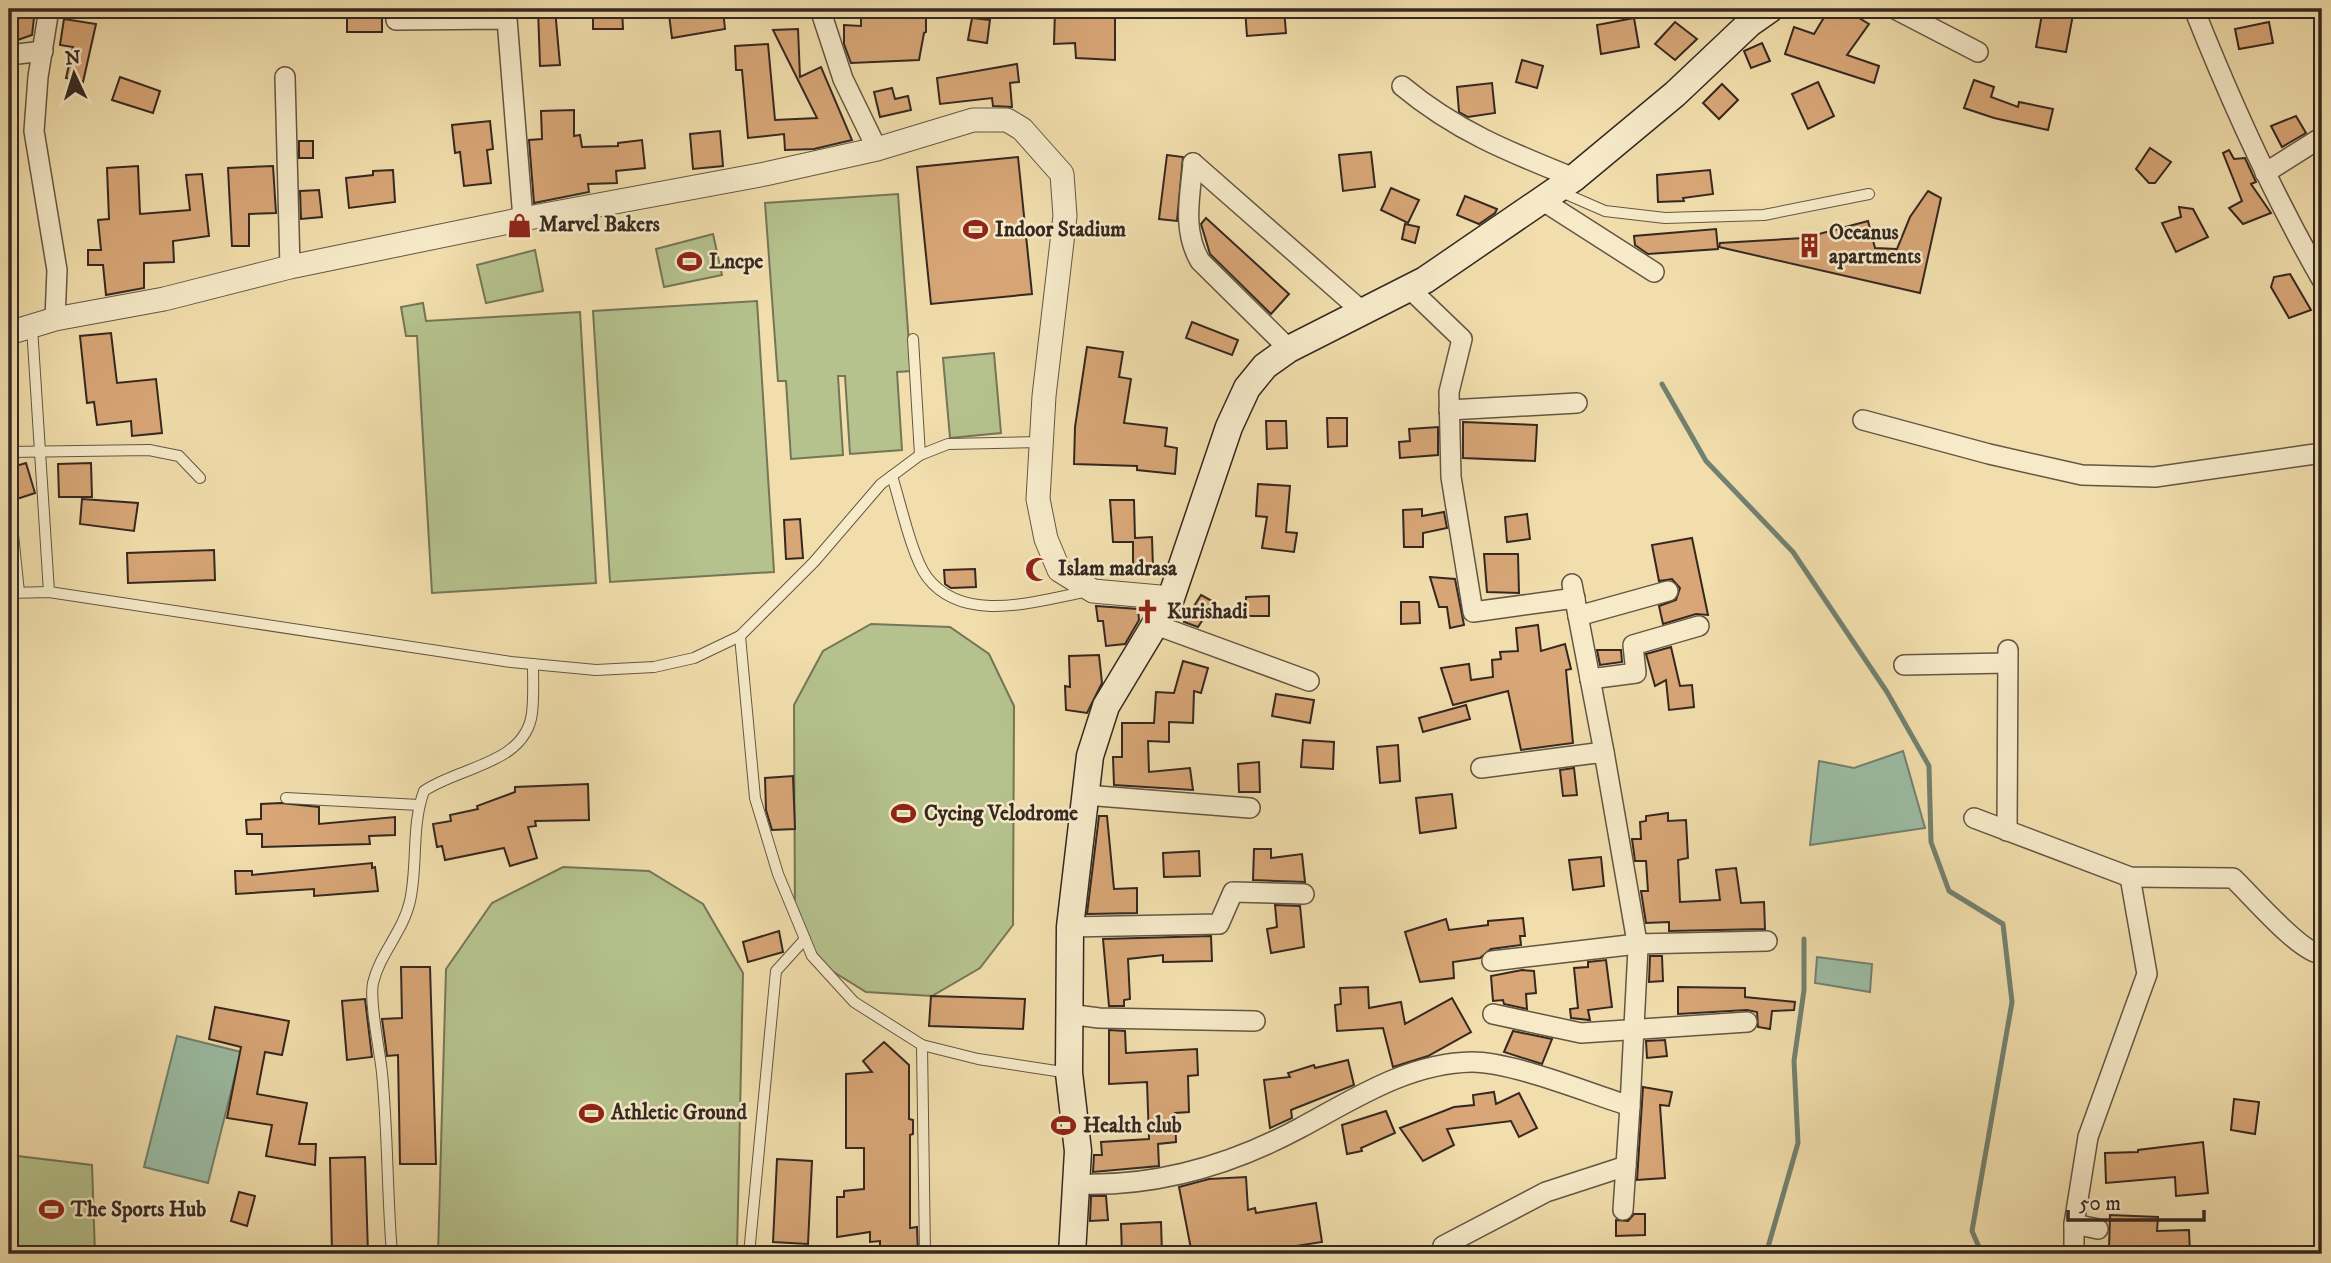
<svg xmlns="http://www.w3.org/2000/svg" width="2331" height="1263" font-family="'IM FELL DW Pica',serif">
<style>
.green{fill:#b5c28d;stroke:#757557;stroke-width:2}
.water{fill:#9bbda5;stroke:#728170;stroke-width:2}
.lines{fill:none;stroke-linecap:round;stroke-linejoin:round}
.stream{stroke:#728170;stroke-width:5}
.building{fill:#d8a677;stroke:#352821;stroke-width:2}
.service-casing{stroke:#645644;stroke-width:12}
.minor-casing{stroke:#645644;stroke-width:22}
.tertiary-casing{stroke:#645644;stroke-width:25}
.secondary-casing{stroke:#352821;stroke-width:29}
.service{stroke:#f6eac9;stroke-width:10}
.minor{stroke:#f6eac9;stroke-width:19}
.tertiary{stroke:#f6eac9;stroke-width:23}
.secondary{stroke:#f6eac9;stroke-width:26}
.labels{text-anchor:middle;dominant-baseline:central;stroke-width:5;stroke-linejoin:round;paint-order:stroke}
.poi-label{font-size:21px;font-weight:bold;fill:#352821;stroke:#f6eac9;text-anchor:start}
</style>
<rect width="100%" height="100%" fill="#f1deac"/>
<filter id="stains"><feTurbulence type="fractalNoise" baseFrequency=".00286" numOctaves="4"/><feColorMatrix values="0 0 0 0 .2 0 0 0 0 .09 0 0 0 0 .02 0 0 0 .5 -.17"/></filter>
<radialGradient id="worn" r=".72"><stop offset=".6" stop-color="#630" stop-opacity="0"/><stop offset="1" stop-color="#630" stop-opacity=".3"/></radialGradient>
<g class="green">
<path d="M898,194L911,371L897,372L902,450L850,454L845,376H838L843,455L791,459L786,381H778L765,203Z"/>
<path d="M713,234L722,275L664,287L656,249Z"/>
<path d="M535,250L543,291L486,303L477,265Z"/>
<path d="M757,301L774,572L610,582L593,311Z"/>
<path d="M423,303L426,321L580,312L596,583L432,593L417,336H406L401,307Z"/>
<path d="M994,353L1001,433L950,438L943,358Z"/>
<path d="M871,624L950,627L989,654L1014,706L1013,925L980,968L932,996L866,992L824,966L795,921L794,705L823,651Z"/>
<path d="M563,867L649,871L703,904L743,973L737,1254H438L446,969L492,903Z"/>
<path d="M9,1155L92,1165L95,1254H9Z"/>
</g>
<g class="water">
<path d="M1903,751L1925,828L1810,845L1819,761L1854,768Z"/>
<path d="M1817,957L1872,964L1870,992L1815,983Z"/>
<path d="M177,1036L241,1052L208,1183L144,1167Z"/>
</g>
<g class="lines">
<g class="stream">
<path d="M1662,384L1706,461L1793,552L1887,692L1929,766L1931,842L1949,891L2003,924L2012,1002L1972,1231L1982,1254"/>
<path d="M1766,1254L1798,1143L1794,1061L1804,990V939"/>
</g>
</g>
<g class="building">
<path d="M9,9H35L32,35L9,43Z"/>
<rect x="347" y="9" width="35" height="23"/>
<path d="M538,9H555L560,65L540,66Z"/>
<path d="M593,9H622L623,29H593Z"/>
<path d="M861,9L926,10V32L924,33L919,60L851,63L844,44V25L861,26Z"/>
<path d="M1055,9H1115V60L1076,58L1075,43L1054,44Z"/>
<path d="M1245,9H1284L1286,33L1247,36Z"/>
<path d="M1829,9H1844L1869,24L1847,55L1879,66L1874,83L1785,54L1794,27L1814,34Z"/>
<path d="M2043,9H2074L2066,52L2036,47Z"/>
<path d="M723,10L725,29L672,38L669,15Z"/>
<path d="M972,18L990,20L987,43L968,40Z"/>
<path d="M1634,18L1639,47L1601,54L1597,25Z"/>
<path d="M64,19L96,24L83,82L66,78L73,47L60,45Z"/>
<path d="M1675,22L1697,39L1675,60L1655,44Z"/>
<path d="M2269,22L2273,43L2239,49L2235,29Z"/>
<path d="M798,29L800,77L821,67L852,140L814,149L785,150L784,134L748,138L742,70H736L735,46L768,44L775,120L817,118L773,30Z"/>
<path d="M1762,43L1770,61L1751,68L1744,51Z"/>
<path d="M1522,60L1543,66L1537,88L1516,82Z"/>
<path d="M1017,64L1019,82L1010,83L1012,107L993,106L992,98L940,104L937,78Z"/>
<path d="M120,77L160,91L153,113L112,100Z"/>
<path d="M1974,80L1994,87L1991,97L2018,107L2019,102L2053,109L2048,130L1994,118L1964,108Z"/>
<path d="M1818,82L1834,116L1808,129L1792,94Z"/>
<path d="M1492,83L1495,113L1468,117L1459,112L1457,87Z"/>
<path d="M1722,84L1738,100L1719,119L1703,103Z"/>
<path d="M892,88L895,99L908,96L911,110L880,117L874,92Z"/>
<path d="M574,110V136L580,135L582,147L618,146V143L642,140L645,168L616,171L617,183L588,184L589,192L534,203L529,140L542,139L541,111Z"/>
<path d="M2296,116L2306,133L2282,147L2271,126Z"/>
<path d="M490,121L493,149L487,150L491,183L464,186L460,152L455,153L452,125Z"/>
<path d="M720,131L723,166L693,169L690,134Z"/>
<rect x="299" y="141" width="14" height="17"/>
<path d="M2150,148L2171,162L2155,183H2149L2136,169Z"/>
<path d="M2229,150L2234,159L2245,158L2256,182L2251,184L2271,213L2243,224L2229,208L2242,201L2223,153Z"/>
<path d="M1371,152L1375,187L1343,191L1339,155Z"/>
<path d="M1167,155L1183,157L1177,221L1159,219Z"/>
<path d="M1018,157L1032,294L931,304L917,167Z"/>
<path d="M138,166L140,214L190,210L186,175L202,174L209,236L173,241L174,262L144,263V288L106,295L103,265H88V250H101L98,220L109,219L107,168Z"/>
<path d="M273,166L276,213L249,214V246H232L228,168Z"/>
<path d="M393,170L395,202L349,208L346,178L373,175V171Z"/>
<path d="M1710,170L1713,194L1683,198L1684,201L1658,202L1657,175Z"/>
<path d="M1391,188L1419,200L1408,223L1381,210Z"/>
<path d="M319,190L322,217L301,219L300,191Z"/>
<path d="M1928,191L1941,198L1920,293L1719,247L1720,243L1804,238L1868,221L1875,248L1897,249L1910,217Z"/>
<path d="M1465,196L1497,209L1495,213L1479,224L1457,215Z"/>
<path d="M2179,207L2193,209L2208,237L2176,252L2162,223L2181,217Z"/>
<path d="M1206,218L1289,294L1271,314L1210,254L1201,224Z"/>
<path d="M1405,224L1419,227L1415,243L1402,239Z"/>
<path d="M1716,229L1718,249L1648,254L1635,245L1634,236Z"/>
<path d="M2290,274L2311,310L2289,318L2271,287L2274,277Z"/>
<path d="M1192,322L1238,340L1232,355L1186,338Z"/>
<path d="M111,333L117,383L156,379L162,433L132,436L131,421L97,425L94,402L87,403L80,336Z"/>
<path d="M1087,347L1123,352L1119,377L1131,379L1124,423L1167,428L1165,446L1177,448L1175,474L1137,470V466L1074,464L1075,427Z"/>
<path d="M1327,418H1347V446L1328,447Z"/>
<path d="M1266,421H1286L1287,448L1267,449Z"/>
<path d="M1463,422L1537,425L1535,461L1463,458Z"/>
<path d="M1438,427V455L1400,458L1399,442L1410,441L1409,429Z"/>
<path d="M26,463L35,493L17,499L9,468Z"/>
<path d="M91,463L92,497H59L58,464Z"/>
<path d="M1258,484L1290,486L1286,532L1297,533L1294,552L1262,548L1267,517L1256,516Z"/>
<path d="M82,499L138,503L134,531L80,524Z"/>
<path d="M1110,500H1134L1135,538L1152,537L1153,569H1133V542H1113Z"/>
<path d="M1422,509V516L1444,512L1447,528L1423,533V547H1404L1403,510Z"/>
<path d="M1527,514L1530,539L1507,542L1505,517Z"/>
<path d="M800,519L803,558L786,559L784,520Z"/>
<path d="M1692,538L1708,615L1696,614L1663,624L1659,606L1676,600L1680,588L1672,579L1659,581L1652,545Z"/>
<path d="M214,550L215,580L128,583L127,553Z"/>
<path d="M1484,554H1518L1519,593L1487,592Z"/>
<path d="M975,569L976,587L951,588L945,584L944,570Z"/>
<path d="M1430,577L1455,579L1464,625L1450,628L1447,607H1439Z"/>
<path d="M1201,595L1214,602L1198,627L1184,622Z"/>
<path d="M1269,596V616H1246V597Z"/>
<path d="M1401,602H1419L1420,623L1401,624Z"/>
<path d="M1096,606L1138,609L1139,620L1125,644L1106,646L1103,621H1098Z"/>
<path d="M1538,625L1541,651L1565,644L1571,669L1566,670L1573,743L1521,750L1508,691L1453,705L1441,668L1469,664L1471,680L1493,677L1492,660L1501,659L1500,652L1518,651L1516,628Z"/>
<path d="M1671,647L1680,686L1692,685L1694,707L1669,710L1666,680L1655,686L1646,654Z"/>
<path d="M1597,650H1621L1622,662L1600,665Z"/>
<path d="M1099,655L1102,683L1087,713L1066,710L1065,686L1070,687L1069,656Z"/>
<path d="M1183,661L1208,668L1201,693L1194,691L1193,723L1169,722V742L1148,741L1149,772L1190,768L1193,790L1114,785L1113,757H1122V723H1154L1156,692L1174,693Z"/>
<path d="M1276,694L1314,700L1310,723L1272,716Z"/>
<path d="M1466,705L1470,719L1423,732L1419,718Z"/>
<path d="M1303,740L1334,742L1333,769L1301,767Z"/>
<path d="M1398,745L1400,781L1380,783L1377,747Z"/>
<path d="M1259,762L1260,792H1239L1238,764Z"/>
<path d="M1574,768L1577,795L1563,796L1560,770Z"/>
<path d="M793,776L795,829L772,830L766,810L765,778Z"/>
<path d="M588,784L589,820L535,821L536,826L528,827L537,858L510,866L504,848L445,860L442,846L437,847L433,824L451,821L450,815L478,809L477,806L515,792V787Z"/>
<path d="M1452,794L1456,828L1420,833L1416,798Z"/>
<path d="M281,803L319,807V824L395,817V835L369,836L370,844L262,847V834H247L246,820L261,819V804Z"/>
<path d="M1668,813V821L1686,820L1688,858L1678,860L1680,902L1720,900L1716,870L1736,868L1741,903L1764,902L1765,929L1669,931V922L1646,923L1641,891H1648L1646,861H1635L1632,839H1641L1640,822L1646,821V816Z"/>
<path d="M1099,816H1107L1114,889L1137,888V913L1087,914Z"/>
<path d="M1254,849H1271V858L1302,854L1305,882L1253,880Z"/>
<path d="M1199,851L1200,876L1164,877L1163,853Z"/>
<path d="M1601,857L1604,886L1573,890L1569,860Z"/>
<path d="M372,863V868L375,867L378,891L314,896V889L236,894L235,871H252V875Z"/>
<path d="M1275,905L1300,906L1304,947L1271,953L1267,929L1277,927Z"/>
<path d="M1523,918L1525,936H1520L1521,945L1491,949L1480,958L1453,962L1454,978L1420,982L1405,932L1446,919L1449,930L1488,925V921Z"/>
<path d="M779,931L783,952L748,962L743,942Z"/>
<path d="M1211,936L1212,961L1163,962V955L1128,959L1130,999L1124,1000V1006H1109L1103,939Z"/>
<path d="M1650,956H1662L1663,981L1649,982Z"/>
<path d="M1606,960L1612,1007L1588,1010L1590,1020L1571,1018L1570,1009L1578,1008L1574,968L1588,967V962Z"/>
<path d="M401,967H430L436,1164H400L398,1055L387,1056L382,1019L402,1018Z"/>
<path d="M1522,970L1534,971L1536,993L1526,994L1527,1009L1504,1004L1503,1000L1493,1001L1491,976Z"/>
<path d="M1368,987L1369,1008L1401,1002L1405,1024L1452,998L1471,1032L1428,1056L1393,1067L1383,1028L1337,1031L1335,1005L1341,1004L1340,988Z"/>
<path d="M1678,987L1745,988V997L1795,1002L1794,1010L1772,1011L1770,1029L1758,1027L1757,1012L1747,1010L1678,1014Z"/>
<path d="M931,996L1025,999L1023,1029L929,1026Z"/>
<path d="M365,999L372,1057L347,1060L342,1001Z"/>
<path d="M215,1007L289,1021L282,1055L265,1052L257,1094L307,1103L299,1144H316L315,1165L266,1156L272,1125L227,1118L241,1047L209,1039Z"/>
<path d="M1109,1030L1125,1031L1126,1053L1197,1049L1198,1075L1188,1076L1189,1112L1175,1113L1176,1142L1158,1144L1159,1166L1093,1172L1094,1155H1102L1101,1142L1149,1139L1147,1082L1109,1084Z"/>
<path d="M1513,1031L1552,1039L1542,1064L1504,1052Z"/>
<path d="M1665,1040L1667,1056L1647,1058L1646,1041Z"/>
<path d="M884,1042L909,1065V1119L913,1120V1134L910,1135V1228L917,1227L918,1254H880V1241L870,1242V1232L837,1237V1197H844V1191L864,1189V1148H846V1074L872,1072L863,1061Z"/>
<path d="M1348,1060L1354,1085L1291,1110L1292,1118L1270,1128L1264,1080L1290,1077L1288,1073L1314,1065L1315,1068Z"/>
<path d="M1643,1087L1672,1092L1669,1106L1660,1105L1665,1178L1637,1180Z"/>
<path d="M1494,1092L1496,1104L1519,1093L1537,1128L1519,1137L1511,1121L1447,1129L1454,1145L1423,1161L1400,1128L1454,1107L1474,1105L1473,1095Z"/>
<path d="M2234,1099L2259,1102L2255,1134L2231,1130Z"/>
<path d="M1386,1111L1395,1133L1361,1148L1362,1151L1347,1154L1342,1125Z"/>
<path d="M2203,1142L2208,1193L2176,1196L2175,1177L2106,1183L2105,1153L2138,1152V1150Z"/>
<path d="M365,1157L368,1254H332L330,1158Z"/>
<path d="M777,1159L812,1161L808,1244L773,1242Z"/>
<path d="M1246,1177L1248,1210L1255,1208L1256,1213L1316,1203L1322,1242L1264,1251V1254H1192L1179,1187L1209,1179Z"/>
<path d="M239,1192L255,1196L247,1226L231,1221Z"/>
<path d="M1091,1196H1106L1108,1220L1090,1221Z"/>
<path d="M1634,1214H1645V1235L1616,1236V1220L1628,1221Z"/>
<path d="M2110,1215L2158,1217L2157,1231L2189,1230L2190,1254L2109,1249Z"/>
<path d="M1161,1222L1162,1254H1122L1121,1224Z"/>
</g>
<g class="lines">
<defs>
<g id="service">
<path d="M1559,191L1605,211L1665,218L1764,215L1869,194"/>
<path d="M32,327L49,592"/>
<path d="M913,339L920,455"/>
<path d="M9,452L149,450L179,456L200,478"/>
<path d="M892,476C900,501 912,557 927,577C964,626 1039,600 1089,591"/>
<path d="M9,496L19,592"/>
<path d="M9,593L49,592L511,662L596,670L654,667L694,658L740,636L814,562L881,484L920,455L948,444L1041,442"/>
<path d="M740,636L755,798L778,874L812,956L854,1002L922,1045L978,1059L1069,1073"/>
<path d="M286,798L419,805"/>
<path d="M922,1045L925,1254"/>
<path d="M392,1254C387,1194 388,1134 382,1073C380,1051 369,1002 373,983C380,953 403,932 410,901C418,865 411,826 424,791C458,767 526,764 532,713C534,697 533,680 533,664"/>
<path d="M749,1254L776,971L805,939"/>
</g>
<g id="minor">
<path d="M49,9L38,77L34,131L57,270L55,319"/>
<path d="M820,9L843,79L877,149"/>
<path d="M1895,9L1978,52"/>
<path d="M2194,9C2231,102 2272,193 2322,280"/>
<path d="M396,20L507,19L523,219"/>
<path d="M9,55L43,51"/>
<path d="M285,77L290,267"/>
<path d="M1402,86C1456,131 1509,152 1574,178"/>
<path d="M1193,163L1364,313"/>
<path d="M1193,163C1190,197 1182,230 1200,261L1289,349"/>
<path d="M2265,173L2322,137"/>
<path d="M1540,199L1654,272"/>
<path d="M1410,289L1462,339L1449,392L1451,477L1473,612L1575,598"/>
<path d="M1449,410L1577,403"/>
<path d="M1863,420L1989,454L2082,475L2155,477L2322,453"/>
<path d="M1572,584L1604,752"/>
<path d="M1578,616L1668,591"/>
<path d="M1156,625L1309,681"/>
<path d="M1904,665L2007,663"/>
<path d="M1590,679L1636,673L1633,645L1699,626"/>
<path d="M1085,795L1250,808"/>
<path d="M1974,818L2130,877L2233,878C2251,895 2301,954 2322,954"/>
<path d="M2007,831L2008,650"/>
<path d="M1070,927L1219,924L1233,892L1304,894"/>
<path d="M1492,961L1637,944L1767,941"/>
<path d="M1068,1014L1099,1018L1255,1021"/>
<path d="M1493,1014L1581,1033L1747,1022"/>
<path d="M1077,1184C1156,1187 1231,1165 1300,1128C1354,1099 1408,1063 1472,1062C1513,1062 1588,1093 1630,1106L1638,948L1604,752L1481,768"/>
<path d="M1623,1210L1630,1106"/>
<path d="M2074,1224L2098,1229"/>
<path d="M1447,1254L1443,1246L1546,1192L1626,1166"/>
<path d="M2074,1254V1224L2088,1137L2147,974L2130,877"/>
</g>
<path id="tertiary" d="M9,333L55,319L164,299L290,267L523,219L765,174L877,149L973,120H1007L1022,129L1062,174L1065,216L1044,396L1038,499L1046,539L1059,570L1093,591L1171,598"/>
<path id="secondary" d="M1072,1254L1078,1151L1069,1073L1070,927L1090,756L1106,706L1171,598L1229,427L1247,388L1265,366L1289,349L1425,280L1574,178L1675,94L1750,23L1770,9"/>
</defs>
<use href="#service" class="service-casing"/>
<use href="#minor" class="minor-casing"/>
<use href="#tertiary" class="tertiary-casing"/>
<use href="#secondary" class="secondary-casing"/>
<use href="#service" class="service"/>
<use href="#minor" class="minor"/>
<use href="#tertiary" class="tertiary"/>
<use href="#secondary" class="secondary"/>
</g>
<defs>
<symbol id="shop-bare" viewBox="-9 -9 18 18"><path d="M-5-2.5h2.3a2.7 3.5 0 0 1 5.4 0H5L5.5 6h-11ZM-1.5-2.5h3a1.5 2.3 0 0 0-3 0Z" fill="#8f2418" stroke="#f6eac9" stroke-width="2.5" paint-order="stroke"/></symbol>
<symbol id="stadium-bare" viewBox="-9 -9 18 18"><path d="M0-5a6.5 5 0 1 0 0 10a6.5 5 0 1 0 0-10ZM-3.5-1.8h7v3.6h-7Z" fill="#8f2418" stroke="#f6eac9" stroke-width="2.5" paint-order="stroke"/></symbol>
<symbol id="building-bare" viewBox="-9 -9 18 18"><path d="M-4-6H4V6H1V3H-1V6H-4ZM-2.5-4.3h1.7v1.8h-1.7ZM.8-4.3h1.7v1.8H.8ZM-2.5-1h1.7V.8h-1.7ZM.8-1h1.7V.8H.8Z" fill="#8f2418" stroke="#f6eac9" stroke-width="2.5" paint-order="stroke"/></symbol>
<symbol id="mosque-bare" viewBox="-9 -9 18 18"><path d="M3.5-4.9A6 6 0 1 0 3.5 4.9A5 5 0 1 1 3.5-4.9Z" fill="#8f2418" stroke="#f6eac9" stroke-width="2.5" paint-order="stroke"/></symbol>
<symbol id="church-bare" viewBox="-9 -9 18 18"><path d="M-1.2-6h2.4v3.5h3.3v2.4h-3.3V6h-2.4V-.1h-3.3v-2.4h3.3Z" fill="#8f2418" stroke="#f6eac9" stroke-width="2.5" paint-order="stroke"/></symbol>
</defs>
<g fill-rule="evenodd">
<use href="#shop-bare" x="502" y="208" width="35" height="35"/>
<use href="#stadium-bare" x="958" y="212" width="35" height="35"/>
<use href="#building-bare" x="1792" y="228" width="35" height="35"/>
<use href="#stadium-bare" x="672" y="244" width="35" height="35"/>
<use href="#mosque-bare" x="1020" y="552" width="35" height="35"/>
<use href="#church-bare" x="1130" y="594" width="35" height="35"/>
<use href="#stadium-bare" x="886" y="796" width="35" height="35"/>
<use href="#stadium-bare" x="574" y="1096" width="35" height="35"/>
<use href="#stadium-bare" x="1046" y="1108" width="35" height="35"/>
<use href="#stadium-bare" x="34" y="1192" width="35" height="35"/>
</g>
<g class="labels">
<g class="poi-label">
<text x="539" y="225">Marvel Bakers</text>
<text x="995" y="230">Indoor Stadium</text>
<text x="1829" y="233">Oceanus<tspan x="1829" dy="24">apartments</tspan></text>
<text x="709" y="262">Lncpe</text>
<text x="1058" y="569">Islam madrasa</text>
<text x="1167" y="612">Kurishadi</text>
<text x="924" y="814">Cycing Velodrome</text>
<text x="611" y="1113">Athletic Ground</text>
<text x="1083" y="1126">Health club</text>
<text x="71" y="1210">The Sports Hub</text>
</g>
</g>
<rect width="2331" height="1263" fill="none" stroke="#f1deac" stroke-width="35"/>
<rect x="10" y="10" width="2310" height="1242" fill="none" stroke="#352821" stroke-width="3.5"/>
<rect x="18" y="18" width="2296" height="1228" fill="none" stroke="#352821" stroke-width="2"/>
<g transform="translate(74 74) rotate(356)" stroke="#f6eac9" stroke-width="5" paint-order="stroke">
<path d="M0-5L12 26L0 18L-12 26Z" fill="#352821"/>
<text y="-10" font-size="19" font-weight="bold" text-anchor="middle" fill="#352821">N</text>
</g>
<path d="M2068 1210v10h136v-10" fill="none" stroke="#352821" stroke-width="3.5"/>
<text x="2079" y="1210" font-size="21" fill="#352821" stroke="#f6eac9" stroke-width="5" paint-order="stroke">50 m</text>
<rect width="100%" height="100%" filter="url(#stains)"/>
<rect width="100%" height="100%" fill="url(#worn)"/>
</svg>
